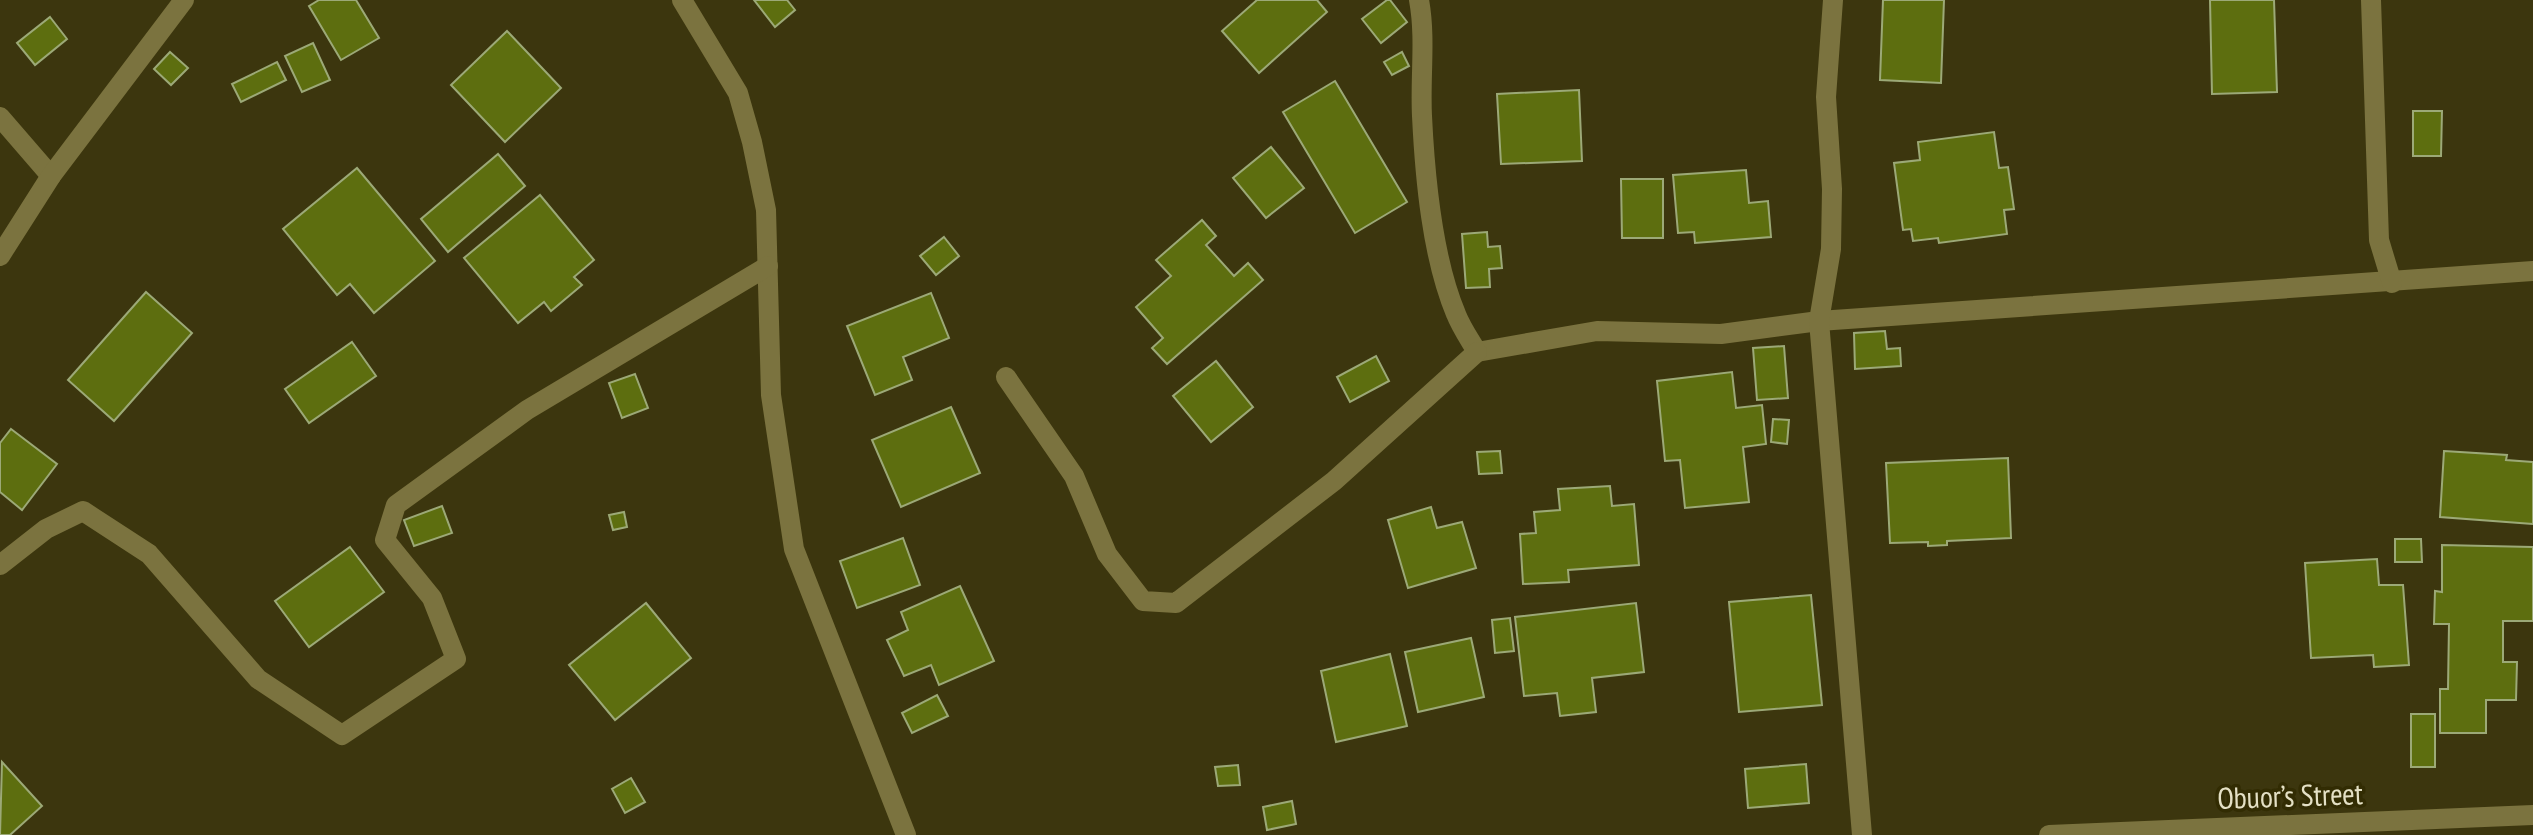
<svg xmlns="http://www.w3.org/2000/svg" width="2533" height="835" font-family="'PT Sans Narrow',sans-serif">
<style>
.building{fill:#5d6e0f;stroke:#9ca977;stroke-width:2}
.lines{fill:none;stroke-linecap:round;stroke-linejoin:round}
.street{stroke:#7b733f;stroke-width:20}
.labels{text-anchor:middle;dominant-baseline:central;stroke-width:7;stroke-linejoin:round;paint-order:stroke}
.street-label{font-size:30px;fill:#e4e0c5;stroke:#322c03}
</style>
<rect width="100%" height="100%" fill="#3c360e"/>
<g class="building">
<path d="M319,0H356L379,38L341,60L309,6Z"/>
<path d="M754,0H787L795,10L775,27Z"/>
<path d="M1257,0H1317L1327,12L1259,73L1222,31Z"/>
<path d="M1387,0H1390L1407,22L1381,43L1362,19Z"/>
<path d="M1883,0H1944L1941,83L1880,80Z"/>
<path d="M2210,0H2274L2277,92L2212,94Z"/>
<path d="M50,17L67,39L35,65L17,43Z"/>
<path d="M507,31L561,88L505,142L451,85Z"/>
<path d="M313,43L330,80L302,92L285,56Z"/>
<path d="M170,52L188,68L171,85L154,69Z"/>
<path d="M1402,52L1409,66L1392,75L1384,62Z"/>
<path d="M277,62L286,80L241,102L232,84Z"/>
<path d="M1335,81L1407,202L1355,233L1283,112Z"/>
<path d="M1579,90L1582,161L1501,164L1497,94Z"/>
<path d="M2413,111H2442L2441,156H2413Z"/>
<path d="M1994,132L1999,168L2008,167L2014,209L2004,210L2007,234L1939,243L1938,238L1913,241L1911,229L1903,230L1894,163L1920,160L1918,142Z"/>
<path d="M1271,147L1304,188L1266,218L1233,178Z"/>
<path d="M498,154L525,186L448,252L421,219Z"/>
<path d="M357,168L435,261L374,313L350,284L337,295L283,229Z"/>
<path d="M1746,170L1749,203L1768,201L1771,237L1695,243L1694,232L1678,233L1673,175Z"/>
<path d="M1621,179H1663V238H1622Z"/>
<path d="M540,195L594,260L574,277L582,285L551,311L544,302L518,323L464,258Z"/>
<path d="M1202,220L1216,236L1206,245L1234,276L1248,263L1263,280L1167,364L1152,348L1163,338L1136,307L1171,276L1156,260Z"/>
<path d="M1487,232L1488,247L1500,246L1502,268L1489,269L1490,287L1466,288L1462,234Z"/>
<path d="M944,237L959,256L936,275L920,256Z"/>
<path d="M146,292L192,333L114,421L68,380Z"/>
<path d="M931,293L949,338L903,357L912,380L875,395L847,326Z"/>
<path d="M1885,331L1887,349L1900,348L1901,366L1855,369L1854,333Z"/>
<path d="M352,342L376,376L309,423L285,389Z"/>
<path d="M1784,346L1788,398L1757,400L1753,348Z"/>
<path d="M1376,356L1389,381L1350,402L1337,377Z"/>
<path d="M1216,361L1253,407L1211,442L1173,396Z"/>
<path d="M1732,372L1736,408L1762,405L1766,444L1743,447L1749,502L1685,508L1680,460L1665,461L1657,381Z"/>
<path d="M635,374L648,408L622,418L609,383Z"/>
<path d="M951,407L980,473L901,507L872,440Z"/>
<path d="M1773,419L1789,420L1787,444L1771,442Z"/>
<path d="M11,429L57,464L22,510L0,492V443Z"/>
<path d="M1500,451L1502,473L1479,474L1477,452Z"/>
<path d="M2444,451L2507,455L2506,460L2533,462V524L2440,517Z"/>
<path d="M2008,458L2011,538L1947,541V545L1928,546V542L1890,543L1886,463Z"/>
<path d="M1610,486L1612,506L1634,504L1639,565L1568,570L1569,582L1523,584L1520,534L1536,533L1534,512L1560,510L1558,489Z"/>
<path d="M442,506L452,533L414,546L404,520Z"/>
<path d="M1431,507L1437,528L1462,522L1476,568L1408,588L1388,520Z"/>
<path d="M624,512L627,527L613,530L609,515Z"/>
<path d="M903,538L920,585L857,608L840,561Z"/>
<path d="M2395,539H2421L2422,562H2395Z"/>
<path d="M2442,545L2533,547V621H2503V662H2517L2516,700H2486V733H2440V689H2448L2449,624H2434L2435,591L2442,592Z"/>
<path d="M350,547L384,592L309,647L275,601Z"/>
<path d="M2377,559L2379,585H2403L2409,665L2374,667L2373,655L2311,658L2305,563Z"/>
<path d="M960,586L994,661L939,685L931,665L904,676L887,640L908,630L901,612Z"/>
<path d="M1811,595L1822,705L1739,712L1729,602Z"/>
<path d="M646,603L691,658L615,720L569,665Z"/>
<path d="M1636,603L1644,672L1592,678L1596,712L1560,716L1557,693L1524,696L1515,617Z"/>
<path d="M1510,618L1514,651L1495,653L1492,620Z"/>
<path d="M1471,638L1484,697L1418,712L1405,652Z"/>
<path d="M1390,654L1407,726L1336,742L1321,671Z"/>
<path d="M937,695L948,716L912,733L902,713Z"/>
<rect x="2411" y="714" width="24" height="53"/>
<path d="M2,762L42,806L10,835H0Z"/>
<path d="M1806,764L1809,803L1748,808L1745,769Z"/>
<path d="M1238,765L1240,785L1218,786L1215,767Z"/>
<path d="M631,778L645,802L625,813L612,789Z"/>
<path d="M1292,801L1296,824L1267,830L1263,807Z"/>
</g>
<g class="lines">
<g class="street">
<path d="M682,0L738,93L752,142L766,210L771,395L794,549L906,835"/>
<path d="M1419,0C1426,38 1420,77 1422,116C1425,178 1432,257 1456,314C1461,327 1470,340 1477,352L1597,331L1721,334L1819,321L2533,271"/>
<path d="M1833,0L1826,97L1832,189L1831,249L1819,321L1862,835"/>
<path d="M2371,0L2379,240L2392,283"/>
<path d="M0,117L51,176"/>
<path d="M0,256L51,176L184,0"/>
<path d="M1006,377L1074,476L1107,554L1143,601L1176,603L1334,481L1477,352"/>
<path d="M0,565L46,529L83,511L149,554L258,679L342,735L456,659L432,598L385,540L396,505L527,410L768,266"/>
<path d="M2049,835L2533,815"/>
</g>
</g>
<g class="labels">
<g class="street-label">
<text transform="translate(2290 795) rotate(-2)">Obuor’s Street</text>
</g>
</g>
</svg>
